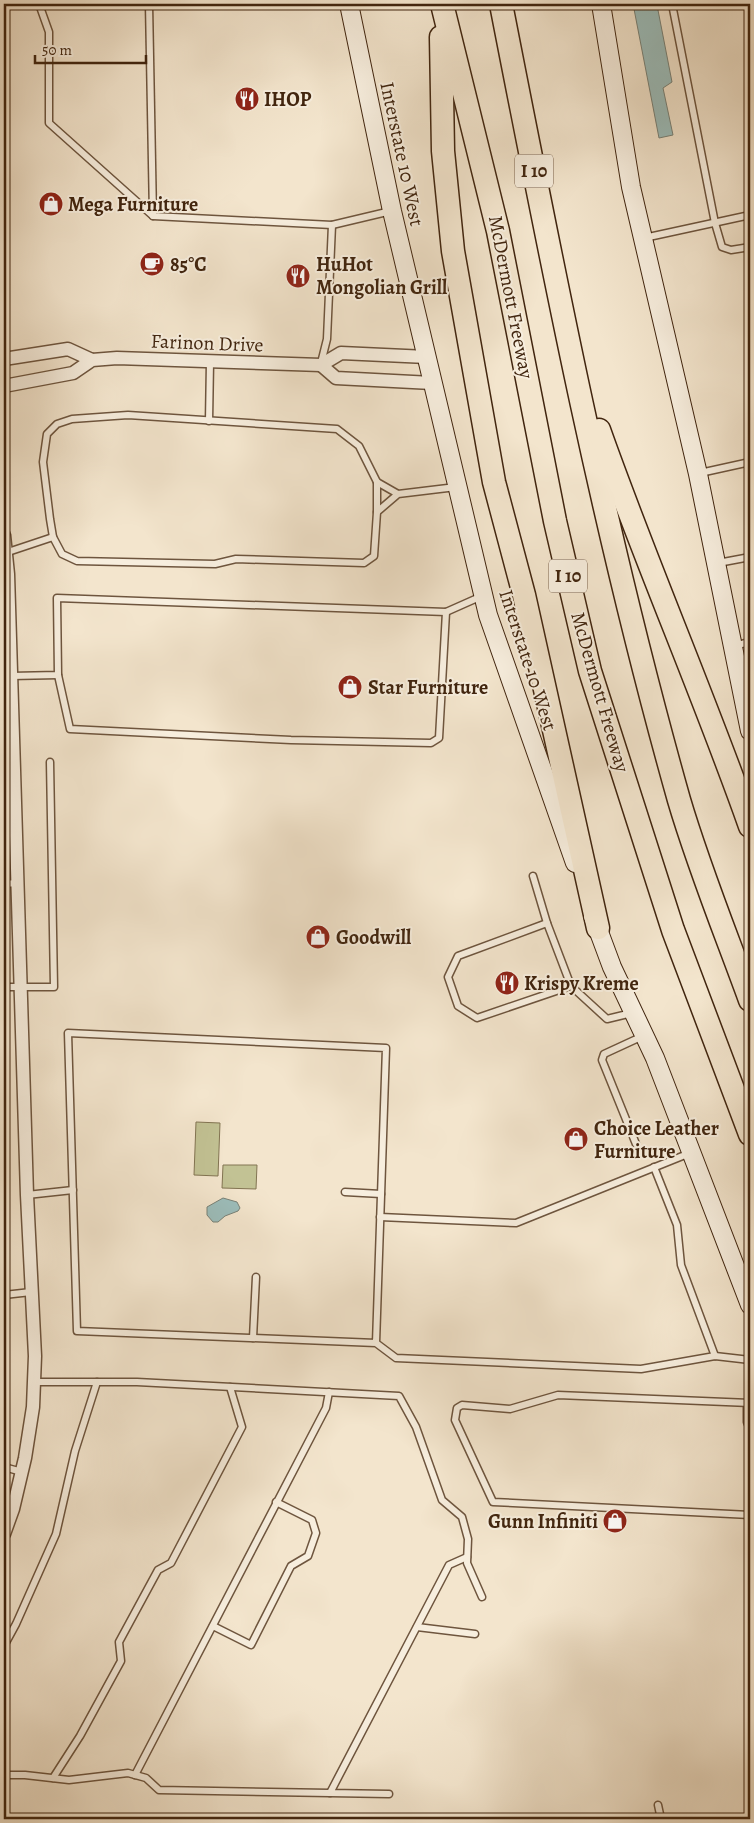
<svg xmlns="http://www.w3.org/2000/svg" width="754" height="1823" font-family="Alegreya,serif">
<style>
.green{fill:#c2c294;stroke:#827452}
.water{fill:#9cbebc;stroke:#788177}
.lines{fill:none;stroke-linecap:round;stroke-linejoin:round}
.service-casing{stroke:#6e553e;stroke-width:9}
.minor-casing{stroke:#6e553e;stroke-width:15}
.secondary-casing{stroke:#41250f;stroke-width:20}
.motorway-casing{stroke:#41250f;stroke-width:25}
.service{stroke:#f7eede;stroke-width:6}
.minor{stroke:#f7eede;stroke-width:12}
.secondary{stroke:#f7eede;stroke-width:18}
.motorway{stroke:#f3e5cd;stroke-width:22}
.labels{text-anchor:middle;dominant-baseline:central;stroke-width:4;stroke-linejoin:round;paint-order:stroke}
.shield{fill:#f7eede;stroke:#78614d;stroke-width:1}
.shield-label{font-size:19px;font-weight:bold;fill:#41250f}
.poi-label{font-size:20px;font-weight:bold;fill:#41250f;stroke:#f7eede;text-anchor:start}
.street-label{font-size:20px;fill:#41250f;stroke:#f7eede}
</style>
<rect width="100%" height="100%" fill="#f3e5cd"/>
<filter id="stains"><feTurbulence type="fractalNoise" baseFrequency=".004" numOctaves="4"/><feColorMatrix values="0 0 0 0 .2 0 0 0 0 .09 0 0 0 0 .02 0 0 0 .5 -.17"/></filter>
<radialGradient id="worn" r=".72"><stop offset=".6" stop-color="#630" stop-opacity="0"/><stop offset="1" stop-color="#630" stop-opacity=".3"/></radialGradient>
<g class="green">
<path d="M196,1122L220,1123L218,1176L194,1175Z"/>
<path d="M223,1165H257L256,1189L222,1188Z"/>
</g>
<g class="water">
<path d="M657,5L672,82L663,88L673,135L659,138L634,9Z"/>
<path d="M223,1198L237,1202L240,1208L238,1211L225,1216L218,1222H213L207,1215V1207Z"/>
</g>
<g class="lines">
<defs>
<g id="service">
<path d="M39,4L49,32V123L153,216L332,225L391,211"/>
<path d="M149,4L153,216"/>
<path d="M672,4L715,223L722,247L731,250L750,247"/>
<path d="M644,238L750,215"/>
<path d="M321,363L327,339L332,225"/>
<path d="M209,421L210,362"/>
<path d="M700,473L750,462"/>
<path d="M377,482V512"/>
<path d="M398,494L377,512L374,556L364,563L236,559L215,564L77,561L62,554L53,537L50,519L43,462L47,434L57,424L72,419L128,415L337,429L359,446L377,482L398,494L456,487"/>
<path d="M5,553L53,537"/>
<path d="M718,563L750,557"/>
<path d="M733,646L750,642"/>
<path d="M58,675L70,729L291,740L431,743L439,738L446,612"/>
<path d="M11,676L58,675L57,598L446,612L482,596"/>
<path d="M4,779L14,772"/>
<path d="M533,876L547,923L458,956L448,977L458,1006L477,1018L571,986"/>
<path d="M4,884L17,883"/>
<path d="M547,923L571,986L607,1019L632,1013"/>
<path d="M4,987H54L50,762"/>
<path d="M636,1144L602,1060L604,1054L643,1036"/>
<path d="M654,1167L677,1225L681,1265L715,1356"/>
<path d="M345,1192L381,1194"/>
<path d="M27,1195L73,1190"/>
<path d="M380,1217L516,1223L690,1153"/>
<path d="M4,1295L31,1292"/>
<path d="M253,1338L256,1277"/>
<path d="M376,1343L386,1048L68,1033L77,1331L376,1343L396,1358L641,1369L715,1356L750,1360"/>
<path d="M34,1382H137L399,1396L416,1427L442,1500L462,1517L468,1539L467,1563L482,1597"/>
<path d="M750,1403L558,1395L510,1409L462,1405L457,1408L455,1420L493,1502L750,1515"/>
<path d="M747,1404V1422L750,1430"/>
<path d="M4,1467L22,1472"/>
<path d="M213,1626L251,1645L291,1566L308,1556L316,1533L312,1520L276,1502"/>
<path d="M417,1627L475,1634"/>
<path d="M4,1646L16,1624L56,1534L75,1451L97,1382"/>
<path d="M4,1775H25L69,1780L128,1773L146,1778L159,1790L330,1793"/>
<path d="M135,1775L326,1408L329,1392"/>
<path d="M53,1778L80,1736L121,1661L119,1642L158,1570L171,1563L242,1427L230,1387"/>
<path d="M389,1794L330,1793L449,1565L467,1557"/>
<path d="M658,1805L661,1819"/>
</g>
<g id="minor">
<path d="M4,359L68,349L92,360"/>
<path d="M321,365L336,378L432,383"/>
<path d="M4,386L73,373L92,360L117,358L321,365L341,353L427,357"/>
<path d="M4,535L8,574L27,1195L35,1356L33,1407L25,1458L13,1509L4,1534"/>
</g>
<g id="secondary">
<path d="M349,4L392,211L488,615L575,863"/>
<path d="M601,4L631,187L698,474L750,731"/>
<path d="M593,916L612,967L655,1058L750,1305"/>
</g>
<g id="motorway">
<path d="M442,4L498,231L555,521L590,671L673,930L750,1134"/>
<path d="M501,4C553,271 605,538 679,800C699,868 726,934 750,1000"/>
<path d="M441,37L443,151L453,251L494,482L524,595L598,928"/>
<path d="M599,430C646,563 703,693 750,826"/>
</g>
</defs>
<use href="#service" class="service-casing"/>
<use href="#minor" class="minor-casing"/>
<use href="#secondary" class="secondary-casing"/>
<use href="#motorway" class="motorway-casing"/>
<use href="#service" class="service"/>
<use href="#minor" class="minor"/>
<use href="#secondary" class="secondary"/>
<use href="#motorway" class="motorway"/>
</g>
<defs>
<symbol id="restaurant-disc" viewBox="-11 -11 22 22"><circle r="9.5" fill="#8f2418" stroke="#f7eede"/><path d="M-5-6h1v4h1v-4h1v4h1v-4h1v5L-1.5 .5V6h-2V.5L-5-1ZM5-6V6H3V1.5H1.5Q1.5-4 5-6Z" fill="#fff"/></symbol>
<symbol id="shop-disc" viewBox="-11 -11 22 22"><circle r="9.5" fill="#8f2418" stroke="#f7eede"/><path d="M-5-2.5h2.3a2.7 3.5 0 0 1 5.4 0H5L5.5 6h-11ZM-1.5-2.5h3a1.5 2.3 0 0 0-3 0Z" fill="#fff"/></symbol>
<symbol id="cafe-disc" viewBox="-11 -11 22 22"><circle r="9.5" fill="#8f2418" stroke="#f7eede"/><path d="M-5.5-4.5H6V0H3Q3 3.5 0 3.5H-2.5Q-5.5 3.5-5.5 0ZM3-3.2v2h1.7v-2ZM-6 4.5H4V6H-6Z" fill="#fff"/></symbol>
</defs>
<g fill-rule="evenodd">
<use href="#restaurant-disc" x="233" y="85" width="28" height="28"/>
<use href="#shop-disc" x="37" y="190" width="28" height="28"/>
<use href="#cafe-disc" x="138" y="250" width="28" height="28"/>
<use href="#restaurant-disc" x="284" y="262" width="28" height="28"/>
<use href="#shop-disc" x="336" y="673" width="28" height="28"/>
<use href="#shop-disc" x="304" y="923" width="28" height="28"/>
<use href="#restaurant-disc" x="493" y="969" width="28" height="28"/>
<use href="#shop-disc" x="562" y="1125" width="28" height="28"/>
<use href="#shop-disc" x="601" y="1507" width="28" height="28"/>
</g>
<g class="labels">
<g class="shield">
<rect x="515" y="154.5" width="38" height="33" rx="4"/>
<rect x="549" y="559.5" width="38" height="33" rx="4"/>
</g>
<g class="shield-label">
<text x="534" y="171">I 10</text>
<text x="568" y="576">I 10</text>
</g>
<g class="poi-label">
<text x="264" y="99">IHOP</text>
<text x="68" y="204">Mega Furniture</text>
<text x="170" y="264">85°C</text>
<text x="316" y="264">HuHot<tspan x="316" dy="23">Mongolian Grill</tspan></text>
<text x="368" y="687">Star Furniture</text>
<text x="336" y="937">Goodwill</text>
<text x="524" y="983">Krispy Kreme</text>
<text x="594" y="1128">Choice Leather<tspan x="594" dy="23">Furniture</tspan></text>
<text x="598" y="1521" text-anchor="end">Gunn Infiniti</text>
</g>
<g class="street-label">
<text transform="translate(402 154) rotate(78)">Interstate 10 West</text>
<text transform="translate(511 297) rotate(79)">McDermott Freeway</text>
<text transform="translate(207 343) rotate(2)">Farinon Drive</text>
<text transform="translate(528 660) rotate(72)">Interstate 10 West</text>
<text transform="translate(600 692) rotate(74)">McDermott Freeway</text>
</g>
</g>
<rect width="754" height="1823" fill="none" stroke="#f3e5cd" stroke-width="20"/>
<rect x="5" y="5" width="744" height="1813" fill="none" stroke="#41250f" stroke-width="2.5"/>
<rect x="10" y="10" width="734" height="1803" fill="none" stroke="#41250f"/>
<path d="M35 55v8h111v-8" fill="none" stroke="#41250f" stroke-width="2.5"/>
<text x="42" y="55" font-size="15" fill="#41250f" stroke="#f7eede" stroke-width="4" paint-order="stroke">50 m</text>
<rect width="100%" height="100%" filter="url(#stains)"/>
<rect width="100%" height="100%" fill="url(#worn)"/>
</svg>
